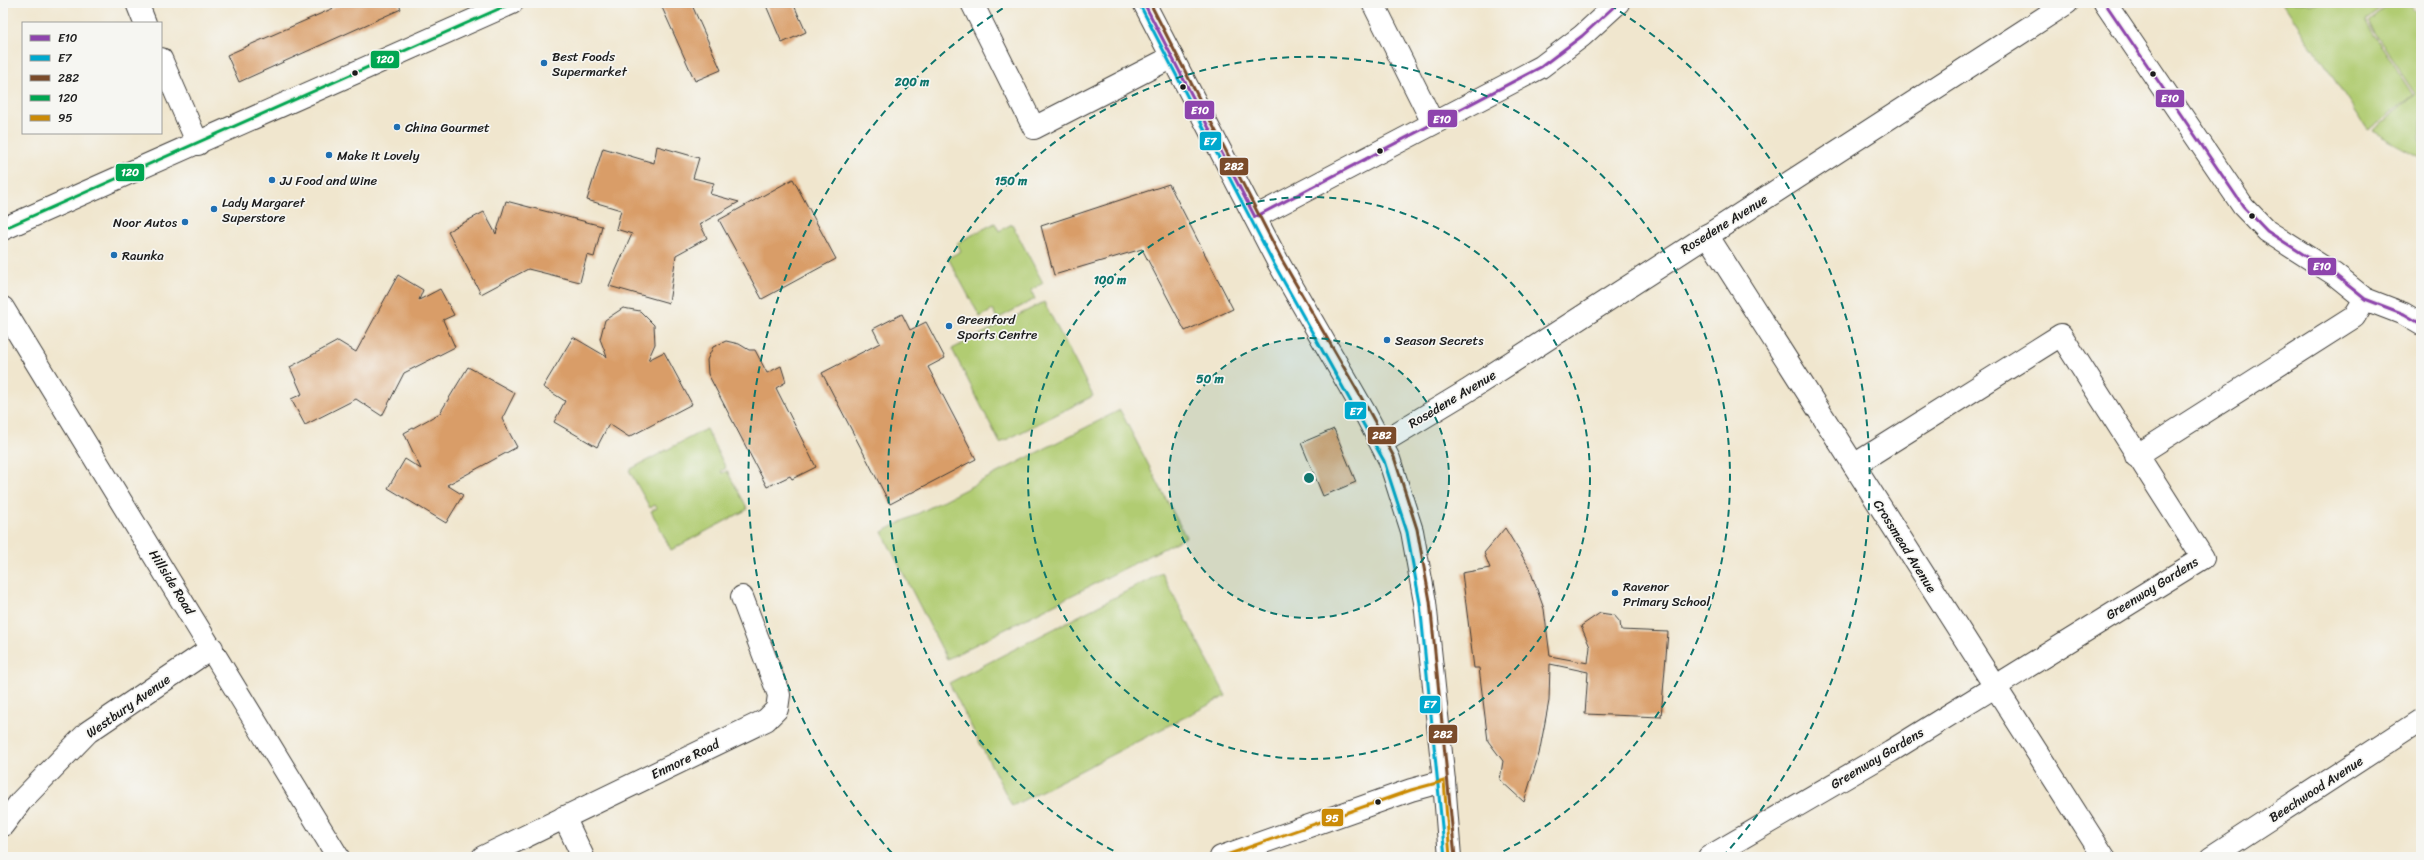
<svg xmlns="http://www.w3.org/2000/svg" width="2424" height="860" font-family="Sriracha,sans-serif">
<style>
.green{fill:#b1cc72;stroke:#667447}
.building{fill:#d99d68}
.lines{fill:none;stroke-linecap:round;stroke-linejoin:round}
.minor-casing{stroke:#3c3a37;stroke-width:24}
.major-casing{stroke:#3c3a37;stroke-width:24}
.minor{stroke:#fff;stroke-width:22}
.major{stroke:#fff;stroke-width:22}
.bus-1-casing{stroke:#f6f6f2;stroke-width:6}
.bus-2-casing{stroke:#f6f6f2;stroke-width:6}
.bus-3-casing{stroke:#f6f6f2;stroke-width:6}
.bus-4-casing{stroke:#f6f6f2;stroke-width:6}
.bus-5-casing{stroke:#f6f6f2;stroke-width:6}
.bus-1{stroke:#8e44ad;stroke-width:3}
.bus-2{stroke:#00a9ce;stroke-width:3}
.bus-3{stroke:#7a4b2a;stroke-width:3}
.bus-4{stroke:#00a651;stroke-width:3}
.bus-5{stroke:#cb8a06;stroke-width:3}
.ring{fill:none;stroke:#0f766e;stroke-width:2;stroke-dasharray:7 5}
.poi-dot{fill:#1f6fb2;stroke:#f6f6f2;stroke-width:1.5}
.bus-dot{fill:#1c1c1c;stroke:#f6f6f2;stroke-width:1.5}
.labels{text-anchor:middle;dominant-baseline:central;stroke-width:3.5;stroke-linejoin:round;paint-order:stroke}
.poi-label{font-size:13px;fill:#1c1c1c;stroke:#f6f6f2;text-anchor:start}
.street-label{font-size:13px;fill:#1c1c1c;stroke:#f6f6f2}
.centre{fill:#0f766e;stroke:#f6f6f2;stroke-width:2}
.ring-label{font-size:12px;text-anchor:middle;font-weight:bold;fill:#0f766e;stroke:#f6f6f2;stroke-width:3.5;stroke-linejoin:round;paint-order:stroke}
.line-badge{stroke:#f6f6f2;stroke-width:1.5}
.badge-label{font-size:11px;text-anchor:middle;font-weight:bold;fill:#fff}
</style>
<rect width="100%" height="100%" fill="#f6f6f2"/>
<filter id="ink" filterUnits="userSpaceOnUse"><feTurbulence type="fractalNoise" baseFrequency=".025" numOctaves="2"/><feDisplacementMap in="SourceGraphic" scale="8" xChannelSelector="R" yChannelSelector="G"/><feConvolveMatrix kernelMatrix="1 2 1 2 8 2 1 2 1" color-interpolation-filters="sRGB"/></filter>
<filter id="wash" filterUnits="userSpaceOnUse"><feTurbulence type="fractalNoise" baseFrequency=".012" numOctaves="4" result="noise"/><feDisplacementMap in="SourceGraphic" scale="16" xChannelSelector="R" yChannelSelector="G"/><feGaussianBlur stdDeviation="0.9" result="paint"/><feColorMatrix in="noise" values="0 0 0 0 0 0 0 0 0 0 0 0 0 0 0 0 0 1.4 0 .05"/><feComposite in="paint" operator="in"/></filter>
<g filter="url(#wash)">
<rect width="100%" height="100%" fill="#f0e6ce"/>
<g class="green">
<path d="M2283,3H2388L2365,21L2414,95L2368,130Z"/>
<path d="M2391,3H2409L2421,17V158L2372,131L2416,94L2368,22Z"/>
<path d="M995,223L999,231L1012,224L1043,283L1031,290L1035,299L997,319L993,310L980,317L948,258L961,251L957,243Z"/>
<path d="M1044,302L1093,396L1000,443L952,349Z"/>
<path d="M1120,410L1186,537L947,659L882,532Z"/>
<path d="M706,429L726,468L721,471L722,473L727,471L748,509L671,550L651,511L657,508L655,505L650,508L629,470Z"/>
<path d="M1162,573L1226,696L1012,806L949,683Z"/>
</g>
<g id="blocks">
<g class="building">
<path d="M345,3H398L401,9L239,82L227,55Z"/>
<path d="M660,3H691L721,70L695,81Z"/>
<path d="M765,3H793L806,32L782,43Z"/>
<path d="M657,146L699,158L693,178L714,183L710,194L739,202L700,224L707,238L676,255L669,303L609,286L632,234L616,229L621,210L587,200L603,148L654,163Z"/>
<path d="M793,179L836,259L762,299L719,220Z"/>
<path d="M1169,184L1233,309L1185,331L1142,249L1054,275L1041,226Z"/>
<path d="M506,201L602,226L594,257L587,255L580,282L528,269L481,294L448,231L484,212L496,234Z"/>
<path d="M398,275L423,290L419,300L440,289L454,315L443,320L455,347L404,373L382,416L356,399L305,425L291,399L302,394L290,367L338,341L356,352Z"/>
<path d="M623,308L640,311L654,325L655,344L648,360L664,352L692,404L629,437L609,424L597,447L554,422L565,401L543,387L573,337L607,357L600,339L605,320Z"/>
<path d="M902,314L910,330L926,322L945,358L928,367L976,459L890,504L822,373L880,343L873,329Z"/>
<path d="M726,341L739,344L749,350H755L767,373L781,366L786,382L776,388L816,467L792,479L790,476L767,487L708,374L707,360L713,347Z"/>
<path d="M468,367L515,393L502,419L517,447L447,485L463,495L446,523L388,488L405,459L421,469L404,433L440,413Z"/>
<path d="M1334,429L1356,482L1323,496L1301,443Z"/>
<path d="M1505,528L1529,567L1544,609L1550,656L1588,663L1590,647L1581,626L1600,613L1614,615L1620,622L1621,630L1668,632L1661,717L1585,714L1588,672L1550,664L1549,701L1539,754L1524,802L1500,780L1503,761L1488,741L1479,668H1474L1462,573L1490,568L1484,553Z"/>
</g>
</g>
</g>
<g filter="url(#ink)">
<use href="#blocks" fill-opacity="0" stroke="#3c3a37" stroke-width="1"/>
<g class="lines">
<defs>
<g id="minor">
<path d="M137,3L145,23"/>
<path d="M972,3L1034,128L1172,57"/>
<path d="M1373,3L1433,123"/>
<path d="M2105,3L2243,206L2267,231L2334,274L2365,299L2404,314L2421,324"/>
<path d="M161,59L198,144"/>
<path d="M1255,217L1541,67L1582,36L1618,3"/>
<path d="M3,229L512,3"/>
<path d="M1707,235L2104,857"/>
<path d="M3,308L338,857"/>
<path d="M1381,443L1467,391L2067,3"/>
<path d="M2136,456L2354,317L2365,299"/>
<path d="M564,817L583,857"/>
<path d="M3,825L21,801L88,732L212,648"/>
<path d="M483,857L766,720L777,709L779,695L742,597"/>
<path d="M1221,857L1411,790L1444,781"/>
<path d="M1709,857L1891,751L2203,558L2061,335L1854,465"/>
<path d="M2211,857L2421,720"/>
</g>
<path id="major" d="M1144,3L1278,262L1365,413L1389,459L1412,531L1425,602L1444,781L1450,857"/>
</defs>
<use href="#minor" class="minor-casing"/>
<use href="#major" class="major-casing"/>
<use href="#minor" class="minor"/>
<use href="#major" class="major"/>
<defs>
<g id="bus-1">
<path d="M1144,3L1255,217"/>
<path d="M2105,3L2243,206L2267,231L2334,274L2365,299L2404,314L2421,324"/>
<path d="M1255,217L1541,67L1582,36L1618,3"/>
</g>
<path id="bus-2" d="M1140,5L1274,264L1384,461L1407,532L1420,603L1445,857"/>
<path id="bus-3" d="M1150,3L1282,260L1369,411L1394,457L1417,529L1430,601L1455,857"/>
<path id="bus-4" d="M3,229L512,3"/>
<g id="bus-5">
<path d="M1444,781L1450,857"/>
<path d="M1221,857L1411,790L1444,781"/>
</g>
</defs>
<use href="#bus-1" class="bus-1-casing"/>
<use href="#bus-2" class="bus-2-casing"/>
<use href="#bus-3" class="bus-3-casing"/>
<use href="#bus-4" class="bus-4-casing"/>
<use href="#bus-5" class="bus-5-casing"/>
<use href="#bus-1" class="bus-1"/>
<use href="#bus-2" class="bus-2"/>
<use href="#bus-3" class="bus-3"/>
<use href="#bus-4" class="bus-4"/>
<use href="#bus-5" class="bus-5"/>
</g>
</g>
<circle cx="1309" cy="478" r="140" fill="#0f766e" fill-opacity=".12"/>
<g class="ring">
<circle cx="1309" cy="478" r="140"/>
<circle cx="1309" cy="478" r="281"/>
<path d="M1124 856A421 421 0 1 1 1494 856"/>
<path d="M892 853A561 561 0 0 1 1008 5M1610 5A561 561 0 0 1 1726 853"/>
</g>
<g class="poi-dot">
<circle cx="544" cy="63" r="4"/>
<circle cx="397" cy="127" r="4"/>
<circle cx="329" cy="155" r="4"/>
<circle cx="272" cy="180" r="4"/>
<circle cx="214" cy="209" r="4"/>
<circle cx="185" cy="222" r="4"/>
<circle cx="114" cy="255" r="4"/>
<circle cx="949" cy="326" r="4"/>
<circle cx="1387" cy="340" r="4"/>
<circle cx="1615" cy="593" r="4"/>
</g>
<g class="bus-dot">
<circle cx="355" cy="73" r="3.5"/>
<circle cx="2153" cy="74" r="3.5"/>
<circle cx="1183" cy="87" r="3.5"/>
<circle cx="1380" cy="151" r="3.5"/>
<circle cx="2252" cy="216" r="3.5"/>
<circle cx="1378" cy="802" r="3.5"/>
</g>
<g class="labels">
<g class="poi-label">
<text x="552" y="56">Best Foods<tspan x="552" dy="15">Supermarket</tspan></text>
<text x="405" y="127">China Gourmet</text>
<text x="337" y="155">Make it Lovely</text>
<text x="280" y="180">JJ Food and Wine</text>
<text x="222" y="202">Lady Margaret<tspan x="222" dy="15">Superstore</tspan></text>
<text x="177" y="222" text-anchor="end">Noor Autos</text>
<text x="122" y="255">Raunka</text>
<text x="957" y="319">Greenford<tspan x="957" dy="15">Sports Centre</tspan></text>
<text x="1395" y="340">Season Secrets</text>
<text x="1623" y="586">Ravenor<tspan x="1623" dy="15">Primary School</tspan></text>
</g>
<g class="street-label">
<text transform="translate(1724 224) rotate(-32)">Rosedene Avenue</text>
<text transform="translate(1452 399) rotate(-31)">Rosedene Avenue</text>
<text transform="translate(1905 546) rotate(58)">Crossmead Avenue</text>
<text transform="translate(172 582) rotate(58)">Hillside Road</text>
<text transform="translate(2152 588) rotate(-32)">Greenway Gardens</text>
<text transform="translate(128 706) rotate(-35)">Westbury Avenue</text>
<text transform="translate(1877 758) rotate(-31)">Greenway Gardens</text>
<text transform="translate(685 759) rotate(-26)">Enmore Road</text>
<text transform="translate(2316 789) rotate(-33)">Beechwood Avenue</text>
</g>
</g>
<circle cx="1309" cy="478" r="6" class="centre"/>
<g class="ring-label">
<text x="912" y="86">200 m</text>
<text x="1011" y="185">150 m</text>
<text x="1110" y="284">100 m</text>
<text x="1210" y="383">50 m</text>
</g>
<g class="line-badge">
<rect x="370" y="50" width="30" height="19" rx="4" fill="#00a651"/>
<rect x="2155" y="89" width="30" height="19" rx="4" fill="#8e44ad"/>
<rect x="1184" y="100" width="31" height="20" rx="4" fill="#8e44ad"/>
<rect x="1427" y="109" width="31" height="19" rx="4" fill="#8e44ad"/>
<rect x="1199" y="131" width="23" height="20" rx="4" fill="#00a9ce"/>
<rect x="1219" y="157" width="30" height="19" rx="4" fill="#7a4b2a"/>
<rect x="115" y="163" width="30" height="19" rx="4" fill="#00a651"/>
<rect x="2307" y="257" width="30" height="19" rx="4" fill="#8e44ad"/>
<rect x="1344" y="401" width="23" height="19" rx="4" fill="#00a9ce"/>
<rect x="1367" y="426" width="30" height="19" rx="4" fill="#7a4b2a"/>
<rect x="1419" y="695" width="22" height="19" rx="4" fill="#00a9ce"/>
<rect x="1428" y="724" width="30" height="20" rx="4" fill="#7a4b2a"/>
<rect x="1321" y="808" width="23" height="19" rx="4" fill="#cb8a06"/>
</g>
<g class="badge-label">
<text x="385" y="63">120</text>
<text x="2170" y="102">E10</text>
<text x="1200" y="114">E10</text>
<text x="1442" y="123">E10</text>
<text x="1210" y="145">E7</text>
<text x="1234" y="170">282</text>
<text x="130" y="176">120</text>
<text x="2322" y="270">E10</text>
<text x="1356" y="415">E7</text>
<text x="1382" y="439">282</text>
<text x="1430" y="708">E7</text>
<text x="1443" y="738">282</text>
<text x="1332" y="822">95</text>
</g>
<rect width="2424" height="860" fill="none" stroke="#f6f6f2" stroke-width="16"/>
<rect x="22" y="22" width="140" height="112" fill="#f6f6f2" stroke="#9f9f9c"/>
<rect x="30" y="35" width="20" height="6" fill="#8e44ad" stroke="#9f9f9c"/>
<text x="58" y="42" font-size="12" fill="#1c1c1c">E10</text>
<rect x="30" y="55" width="20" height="6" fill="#00a9ce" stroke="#9f9f9c"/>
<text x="58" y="62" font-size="12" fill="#1c1c1c">E7</text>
<rect x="30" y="75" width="20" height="6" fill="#7a4b2a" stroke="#9f9f9c"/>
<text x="58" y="82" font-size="12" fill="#1c1c1c">282</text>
<rect x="30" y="95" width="20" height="6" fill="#00a651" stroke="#9f9f9c"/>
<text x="58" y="102" font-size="12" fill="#1c1c1c">120</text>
<rect x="30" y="115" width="20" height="6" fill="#cb8a06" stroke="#9f9f9c"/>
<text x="58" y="122" font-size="12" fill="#1c1c1c">95</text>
</svg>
